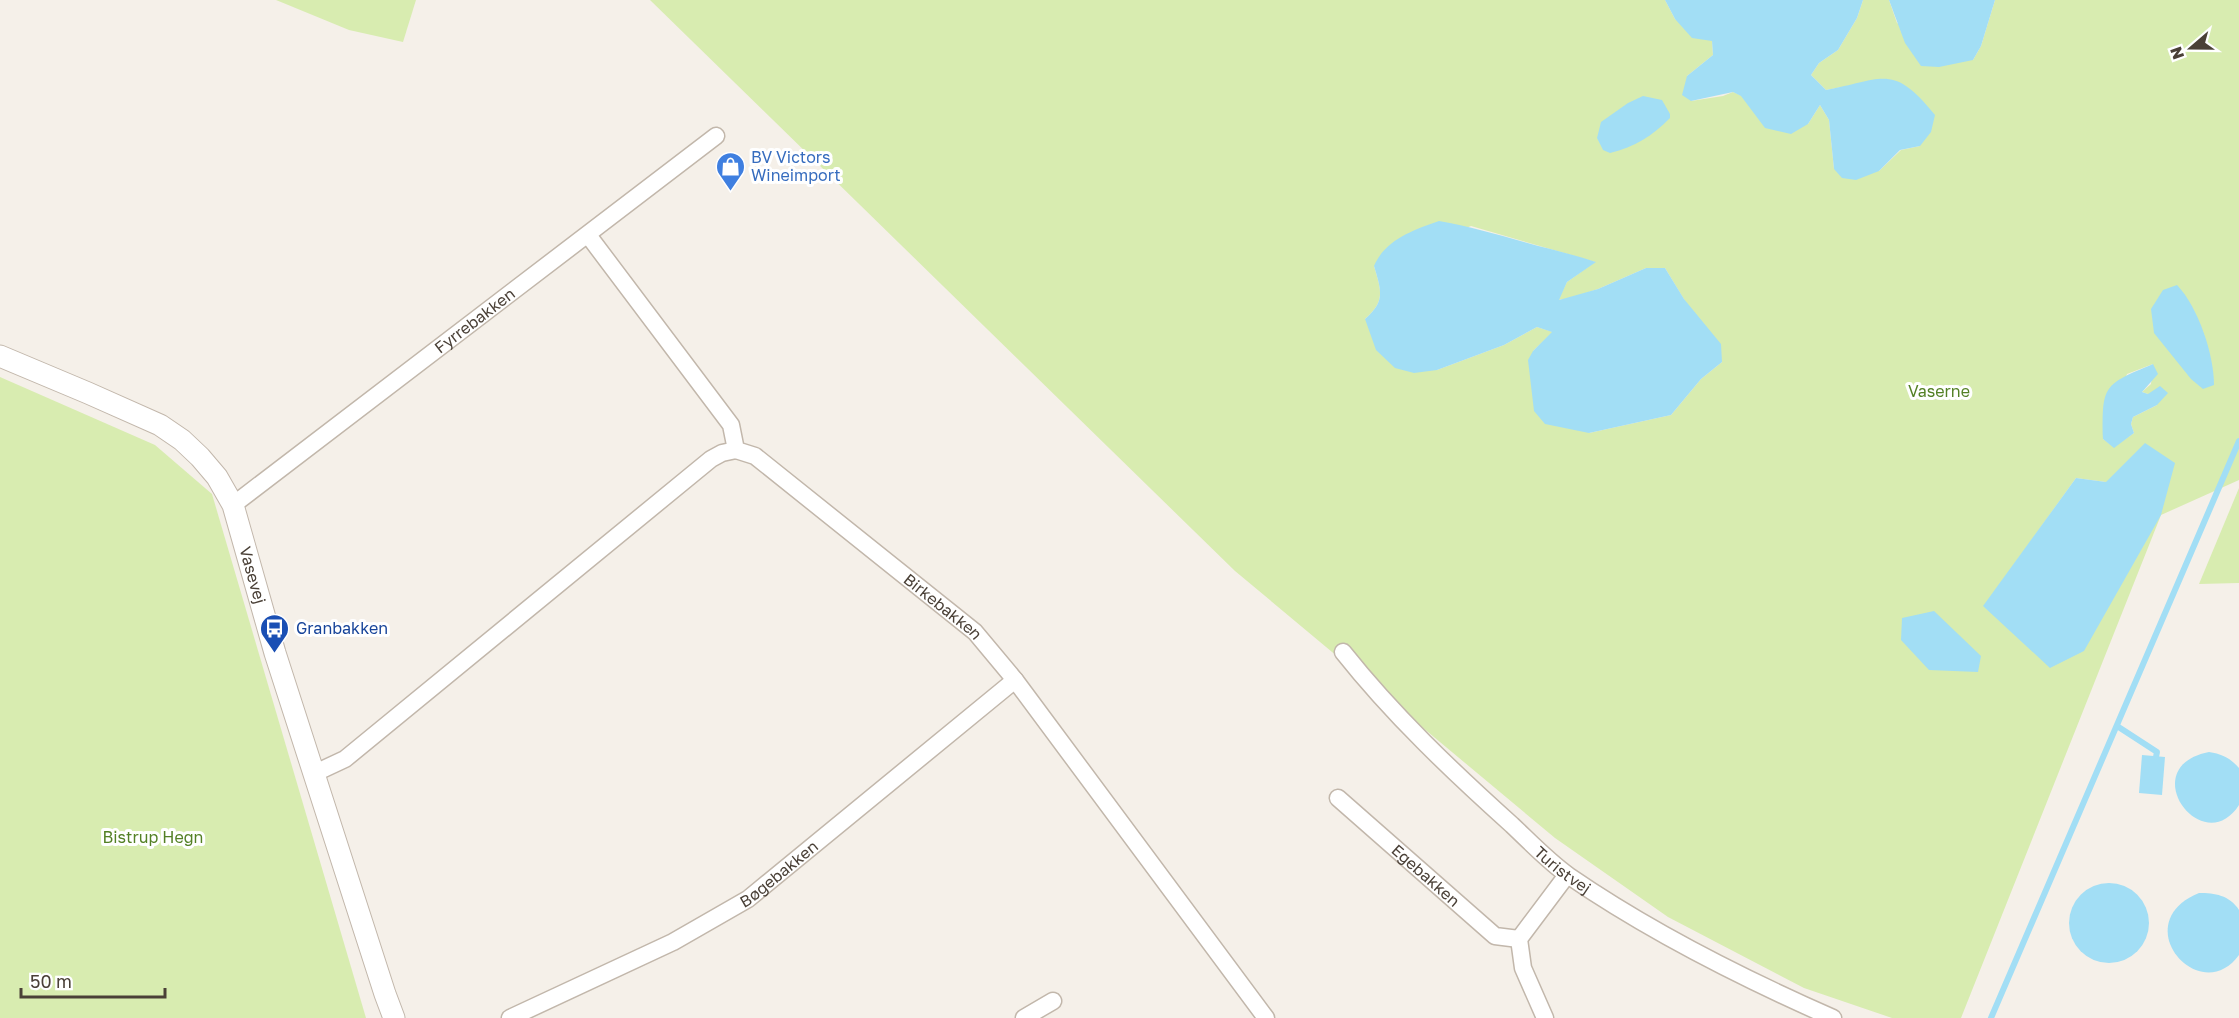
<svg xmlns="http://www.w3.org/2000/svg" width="2239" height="1018" font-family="'Golos Text',sans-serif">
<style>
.green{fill:#d8ecb0;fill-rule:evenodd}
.water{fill:#a2def5}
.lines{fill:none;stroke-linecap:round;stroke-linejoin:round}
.stream{stroke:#a2def5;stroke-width:6}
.minor-casing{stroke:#c2b7ab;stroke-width:19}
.tertiary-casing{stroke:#c2b7ab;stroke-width:23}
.minor{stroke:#fff;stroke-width:16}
.tertiary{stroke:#fff;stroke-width:21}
.labels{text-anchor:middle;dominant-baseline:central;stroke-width:6;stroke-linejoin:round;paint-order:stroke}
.shop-label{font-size:16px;fill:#366cbe;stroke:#fff;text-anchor:start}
.street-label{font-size:16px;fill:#4a4037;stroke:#fff}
.park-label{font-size:16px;fill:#538025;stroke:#fff}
.transit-label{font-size:16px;fill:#164399;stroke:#fff;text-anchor:start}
</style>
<rect width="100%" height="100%" fill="#f5f0e9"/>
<g class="green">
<path d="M276,0H416L403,42L349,30Z"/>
<path d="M650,0H1665L1675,19L1712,40L1713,55L1687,76L1691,101L1723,96L1733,92L1808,124L1820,105L1829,120L1834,169L1879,171L1901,150L1920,146L1842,87L1826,90L1811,75L1819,63L1838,50L1857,18L1863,0H1889L1897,23L1973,60L1981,46L1995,0H2239V480L2161,515L1961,1018H1892L1804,988L1668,917L1555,838L1235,571ZM1471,226L1595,262L1567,282L1558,300L1571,298L1598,289L1646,268H1665L1722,362L1701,379L1671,415L1589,433L1533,351L1553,332L1537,327L1504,345L1437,370L1365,319C1386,301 1381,290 1374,266ZM2153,364L2151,384L2142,392L2148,394L2157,405L2133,417L2131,424L2134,433L2114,447L2103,439L2127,374ZM2076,478L2106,482L1984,606Z"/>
<path d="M0,377L155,445L212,494L366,1018H0Z"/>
<path d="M2239,488V583L2199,584Z"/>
</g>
<g class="water">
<path d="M1665,0H1863L1857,18L1838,50L1819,63L1811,75L1826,90C1884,79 1893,63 1935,115L1931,132L1920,146L1900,150L1879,171L1856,180L1842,178L1834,169L1829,120L1820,105L1808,124L1791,134L1765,128L1741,96L1733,92L1691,101L1682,95L1687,76L1713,55L1712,41L1692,38L1675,19Z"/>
<path d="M1889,0H1995L1981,46L1973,60L1939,67L1921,66L1905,43Z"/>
<path d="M1643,96L1662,100L1670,114V118C1652,136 1635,147 1610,153L1603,150L1597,138L1601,122L1628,103Z"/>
<path d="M1439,221C1468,226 1496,234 1524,242C1549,249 1572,254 1596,262L1567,282L1559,300L1598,289L1646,268H1665L1684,299L1721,344L1722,362L1701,379L1671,415L1589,433L1545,424L1534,411L1528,360L1533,351L1552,332L1537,327L1504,345L1437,370L1414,373L1395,368L1376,350L1365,319C1386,301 1381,290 1374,266C1385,240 1413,230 1439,221Z"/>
<path d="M2177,285C2198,307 2214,354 2214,385L2203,389L2191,379L2154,333L2151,309L2163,290Z"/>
<path d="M2153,364L2158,374L2142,392L2148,394L2160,386L2168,393L2157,405L2133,417L2131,424L2134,433L2114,448L2103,439C2102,385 2103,385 2153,364Z"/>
<path d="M2145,443L2175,463L2161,515L2084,651L2050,668L1983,606L2076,478L2106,482Z"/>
<path d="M1934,611L1981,656L1978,672L1929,670L1901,640L1902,618Z"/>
<path d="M2209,752C2222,754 2230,758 2239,768V805C2203,861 2133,767 2209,752Z"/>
<path d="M2142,755L2165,757L2162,795L2139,793Z"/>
<circle cx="2109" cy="923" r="40"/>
<path d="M2199,893C2215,893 2229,895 2239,910V955C2200,1009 2125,923 2199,893Z"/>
</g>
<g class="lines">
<g class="stream">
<path d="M2117,726L2157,752L2156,757"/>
<path d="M1991,1018L2239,441"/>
</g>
<defs>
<g id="minor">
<path id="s1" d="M588,235L731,425L736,450L755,456L975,632L1015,680L1266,1018"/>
<path id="s2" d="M233,505L716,136"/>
<path id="s3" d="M1343,652C1393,715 1452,771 1512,825C1530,842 1549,862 1569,876C1652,933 1742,978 1833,1018"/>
<path d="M313,774L345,759L711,459L722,453L736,450"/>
<path id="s4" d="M1338,798L1495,936L1519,939"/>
<path id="s5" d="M510,1018L673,942L748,899L1015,680"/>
<path d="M1024,1018L1053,1001"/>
<path d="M1545,1018L1523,968L1519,939L1567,875"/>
</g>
<g id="tertiary">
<path id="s6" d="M0,356L88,393L160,425L182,440L200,457L217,477L233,505L275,653L385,994L394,1018"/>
</g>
</defs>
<use href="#minor" class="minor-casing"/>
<use href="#tertiary" class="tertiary-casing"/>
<use href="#minor" class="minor"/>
<use href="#tertiary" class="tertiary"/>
</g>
<defs>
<symbol id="shop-pin" viewBox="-11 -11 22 30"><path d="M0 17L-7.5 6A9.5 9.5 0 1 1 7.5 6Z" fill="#3f7fe0" stroke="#fff"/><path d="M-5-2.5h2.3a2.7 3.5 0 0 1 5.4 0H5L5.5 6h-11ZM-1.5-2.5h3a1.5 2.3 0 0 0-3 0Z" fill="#fff"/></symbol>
<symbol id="bus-pin" viewBox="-11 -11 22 30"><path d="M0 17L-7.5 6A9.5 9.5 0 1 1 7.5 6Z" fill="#1a4fb4" stroke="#fff"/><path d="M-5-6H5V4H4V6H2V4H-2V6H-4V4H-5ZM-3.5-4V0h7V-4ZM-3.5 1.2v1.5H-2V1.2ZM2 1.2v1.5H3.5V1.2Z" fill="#fff"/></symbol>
</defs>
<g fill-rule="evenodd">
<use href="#shop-pin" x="714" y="150" width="33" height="45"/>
<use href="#bus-pin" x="258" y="612" width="33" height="45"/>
</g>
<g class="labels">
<g class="shop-label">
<text x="751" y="157">BV Victors<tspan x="751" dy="18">Wineimport</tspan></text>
</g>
<g class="street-label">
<text stroke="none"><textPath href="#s2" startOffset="304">Fyrrebakken</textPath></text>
<text stroke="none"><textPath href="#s6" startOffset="357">Vasevej</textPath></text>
<text stroke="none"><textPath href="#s1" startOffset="524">Birkebakken</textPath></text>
<text stroke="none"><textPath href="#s3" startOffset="310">Turistvej</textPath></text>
<text stroke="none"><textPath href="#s5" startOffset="306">Bøgebakken</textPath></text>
<text stroke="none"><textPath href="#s4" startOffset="117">Egebakken</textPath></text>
</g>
<g class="park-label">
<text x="1939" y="391">Vaserne</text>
<text x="153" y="837">Bistrup Hegn</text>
</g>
<g class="transit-label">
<text x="296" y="628">Granbakken</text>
</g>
</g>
<g transform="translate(2191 48) rotate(250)" stroke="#ffffff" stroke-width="4.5" paint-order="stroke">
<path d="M0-4.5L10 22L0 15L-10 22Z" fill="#4a4037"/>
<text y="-9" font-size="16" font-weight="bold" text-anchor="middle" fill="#4a4037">N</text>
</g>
<path d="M21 988v9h144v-9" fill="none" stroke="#4a4037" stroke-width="3"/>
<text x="30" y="988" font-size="18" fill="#4a4037" stroke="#ffffff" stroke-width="4.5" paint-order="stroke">50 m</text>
</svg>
